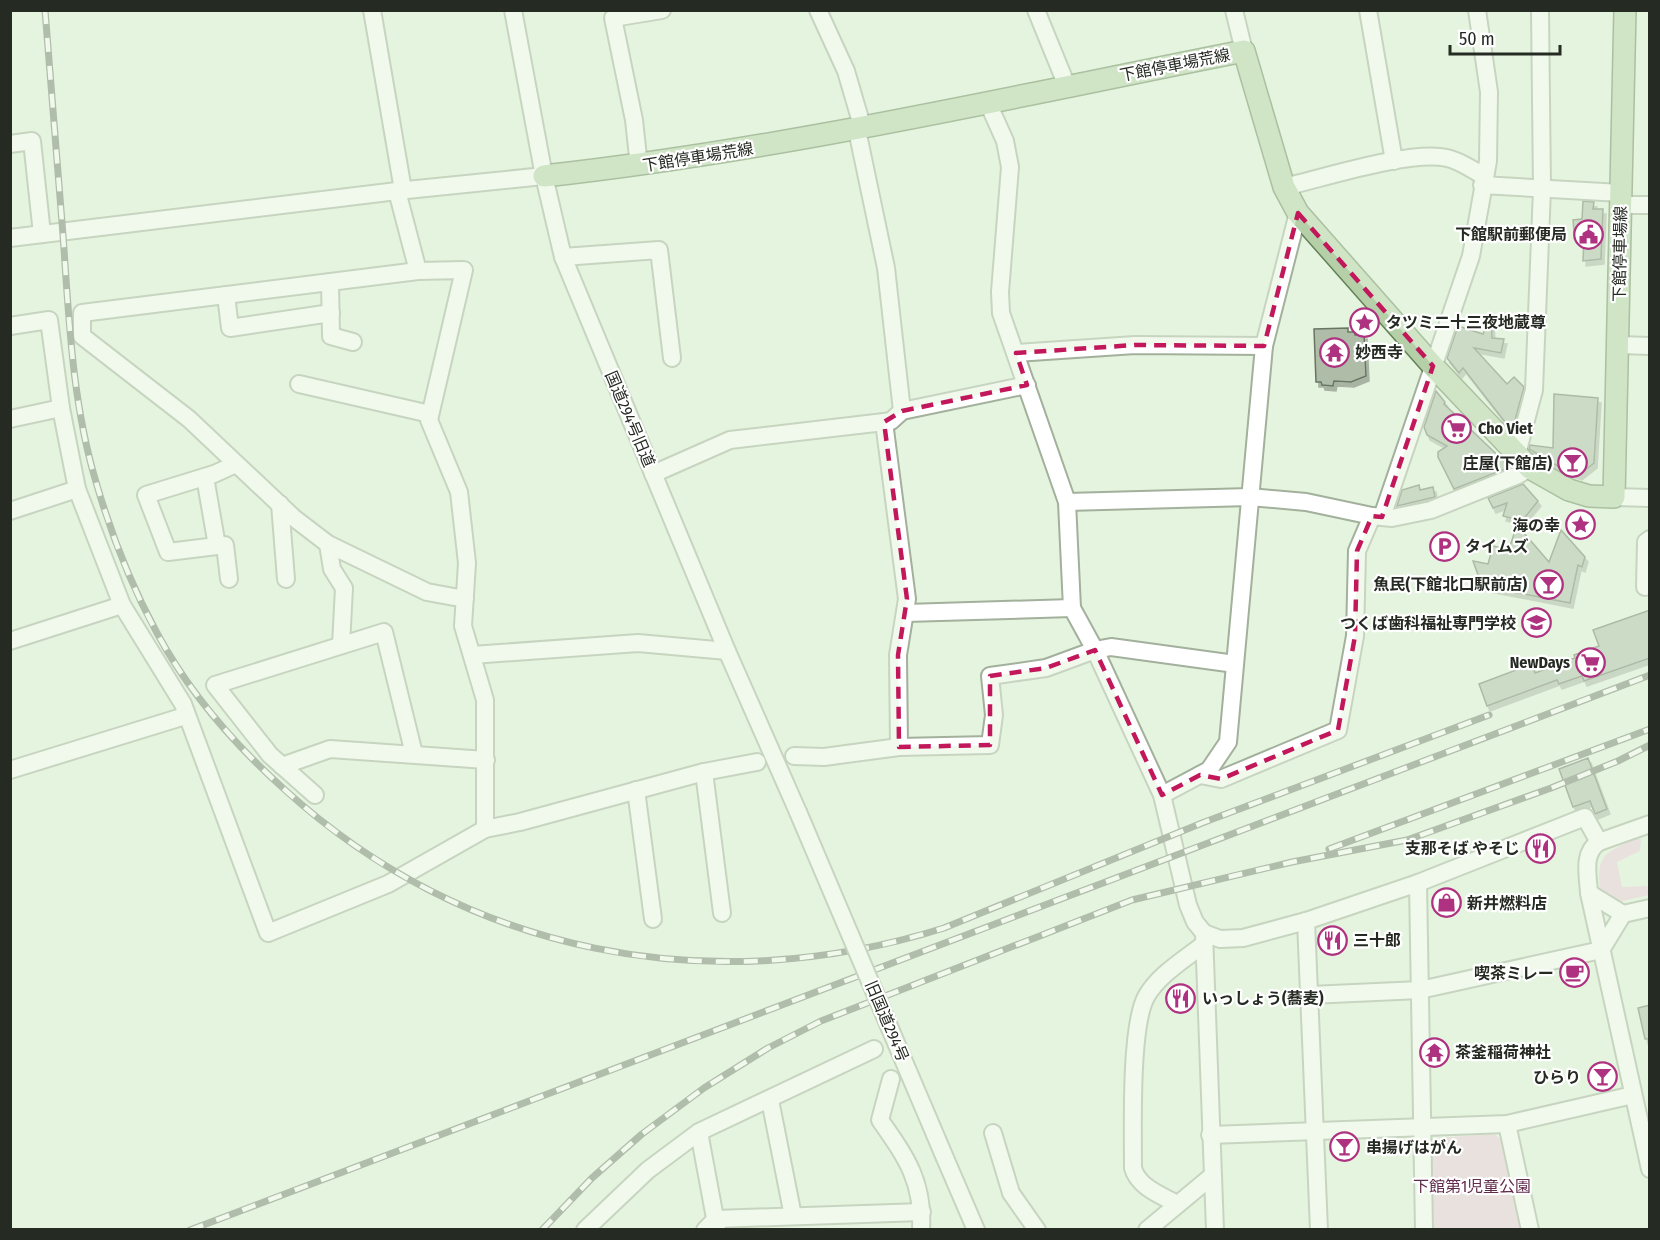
<svg xmlns="http://www.w3.org/2000/svg" width="1660" height="1240" font-family="'Fira Sans Condensed','Noto Sans JP',sans-serif">
<style>
.green{fill:#edcadc}
.building{fill:#aebca8;stroke:#687563;stroke-width:1.5;filter:url(#shadow)}
.lines{fill:none;stroke-linecap:round;stroke-linejoin:round}
.minor-casing{stroke:#a2b09c;stroke-width:20}
.major-casing{stroke:#638255;stroke-width:24}
.minor{stroke:#fff;stroke-width:16}
.major{stroke:#b5d0a9;stroke-width:21}
.rail-casing{stroke:#727b6e;stroke-width:7}
.rail{stroke:#fff;stroke-width:4.5;stroke-dasharray:14;stroke-linecap:butt}
.minor-bridge-casing{stroke:#a2b09c;stroke-width:20;stroke-linecap:butt}
.minor-bridge{stroke:#fff;stroke-width:16}
.marked{fill:none;stroke:#c2185b;stroke-width:4.5;stroke-dasharray:12 8;stroke-linejoin:round}
.labels{text-anchor:middle;dominant-baseline:central;stroke-width:4.5;stroke-linejoin:round;paint-order:stroke}
.street-label{font-size:16px;fill:#252a22;stroke:#fff}
.poi-label{font-size:16px;font-weight:bold;fill:#252a22;stroke:#fff;text-anchor:end}
.park-label{font-size:16px;fill:#612c4b;stroke:#fff}
</style>
<defs>
<filter id="shadow"><feDropShadow dx="3" dy="5" stdDeviation="0" flood-color="#0004"/></filter>
</defs>
<rect width="100%" height="100%" fill="#e5f4df"/>
<g class="green">
<path d="M1636,839H1641L1640,851L1617,862L1622,887L1647,886L1649,895L1618,902L1600,891C1596,854 1605,853 1636,839Z"/>
<path d="M1494,1134L1505,1143L1524,1229H1432L1430,1146L1437,1138Z"/>
</g>
<g class="building">
<path d="M1583,201L1594,202L1593,209H1603L1601,259L1583,261L1584,237H1582V231H1574L1573,220L1582,219Z"/>
<path d="M1491,315L1492,338L1504,339L1501,353L1474,348L1507,384L1514,377L1524,387L1512,431L1463,368L1459,373L1447,358L1458,326L1483,334Z"/>
<path d="M1348,328V332H1355V335L1364,334L1366,376L1351,382L1334,381L1333,386L1322,385L1321,382H1316L1314,329Z"/>
<path d="M1436,391L1445,402L1444,404L1510,467L1454,489L1438,457V452L1447,446L1427,435L1424,427Z"/>
<path d="M1554,394L1598,398L1594,463L1579,475L1566,471L1529,449L1530,445L1553,448Z"/>
<path d="M1523,484L1538,501L1522,521L1503,516L1507,503L1493,508L1488,498Z"/>
<path d="M1419,485L1420,490L1433,487L1435,497L1397,506L1402,490Z"/>
<path d="M1517,525L1549,562L1561,530L1585,557L1582,567L1578,565L1570,603L1482,586L1473,561L1488,564L1493,546L1509,549Z"/>
<path d="M1650,610V658L1584,681L1582,676L1559,684L1557,680L1487,706L1479,684L1532,664L1535,673L1575,658L1574,655L1599,646L1593,630Z"/>
<path d="M1588,758L1607,809L1595,814L1590,801L1573,807L1559,769Z"/>
<path d="M1650,1005V1039H1645L1638,1008Z"/>
</g>
<g class="lines">
<defs>
<g id="minor">
<path d="M372,10L403,190"/>
<path d="M513,10L544,176L563,257L727,651L798,812"/>
<path d="M818,10L846,71L863,129"/>
<path d="M1036,10L1067,86"/>
<path d="M1234,10L1244,51"/>
<path d="M1368,10L1394,161"/>
<path d="M988,103L1005,141L1010,167L1000,292L1001,313L1067,502L1072,608L1095,650L1162,795L1188,905L1195,922L1204,933L1215,1230"/>
<path d="M857,130L886,268L902,411"/>
<path d="M10,144L32,141L42,234"/>
<path d="M639,166L634,120L613,18L662,10"/>
<path d="M1482,185L1621,193"/>
<path d="M1284,187C1324,178 1409,150 1447,158C1461,161 1472,170 1484,176"/>
<path d="M397,191L418,271"/>
<path d="M1621,205H1650"/>
<path d="M10,238L397,191L544,176"/>
<path d="M563,257L659,250L672,358"/>
<path d="M330,282L331,336L353,342"/>
<path d="M226,295L230,328L331,313"/>
<path d="M10,326L49,320L61,408L77,489L122,605L183,704L268,933L388,884L485,829L520,822L704,772L757,762"/>
<path d="M1619,345L1650,346"/>
<path d="M1016,353L1135,345L1264,346"/>
<path d="M299,384L430,414"/>
<path d="M10,419L61,408"/>
<path d="M884,422L907,599L898,655L899,747"/>
<path d="M1517,454L1534,390L1542,189L1540,10"/>
<path d="M653,474L730,440L884,422L891,421L902,411L1027,385"/>
<path d="M205,477L217,546"/>
<path d="M1614,497L1650,498"/>
<path d="M1067,502L1250,497L1306,502L1372,516L1392,518L1431,510L1518,475L1530,468"/>
<path d="M280,504L286,579"/>
<path d="M10,511L77,489"/>
<path d="M1382,517L1471,256L1488,161L1489,92L1477,10"/>
<path d="M328,544L332,569L344,588L341,645"/>
<path d="M229,579L225,545L168,552L146,495L214,474L236,464"/>
<path d="M1645,587L1646,542L1650,539"/>
<path d="M465,599L427,592L328,544L294,518L189,419L82,336V313L418,271L464,270L429,420L459,492L467,563L463,626L485,700V829"/>
<path d="M906,613L1072,608"/>
<path d="M10,641L122,605"/>
<path d="M472,655L638,643L727,651"/>
<path d="M794,756L824,757L899,747L990,745L994,715L990,676L1046,668L1095,650L1111,647L1235,664"/>
<path d="M282,766L330,749L486,760"/>
<path d="M10,770L185,716"/>
<path d="M704,772L722,913"/>
<path d="M1200,775L1221,779L1338,730L1355,636L1357,551L1372,516"/>
<path d="M636,790L653,919"/>
<path d="M315,795L270,755L215,685L384,632L414,754"/>
<path d="M1162,795L1209,770L1228,742L1264,346L1298,213"/>
<path d="M1650,824L1599,842C1582,853 1588,875 1589,893L1650,1169"/>
<path d="M1418,883L1424,1230"/>
<path d="M1589,893L1623,914"/>
<path d="M1306,921L1319,1230"/>
<path d="M1204,933L1220,939L1243,938L1306,921L1418,883L1585,817L1599,842"/>
<path d="M1310,995L1420,990L1601,950L1623,914L1650,908"/>
<path d="M891,1079L880,1120C906,1157 924,1182 921,1230"/>
<path d="M770,1100L793,1216"/>
<path d="M1507,1124L1530,1230"/>
<path d="M699,1132L717,1229"/>
<path d="M993,1133L1011,1193L1037,1230"/>
<path d="M1210,1135L1507,1124L1633,1095"/>
<path d="M945,1158L976,1230"/>
<path d="M1177,1204C1161,1195 1138,1187 1133,1168C1133,1129 1130,1027 1146,997C1158,975 1185,959 1204,944"/>
<path d="M585,1230L648,1170L699,1132L874,1049"/>
<path d="M705,1230L716,1219L922,1212"/>
<path d="M1147,1230L1212,1176"/>
</g>
<path id="major" d="M544,176C780,150 1011,97 1244,51L1284,187L1298,213L1433,366L1530,468L1569,490L1589,496L1614,497L1625,10"/>
</defs>
<use href="#minor" class="minor-casing"/>
<use href="#major" class="major-casing"/>
<use href="#minor" class="minor"/>
<use href="#major" class="major"/>
<defs>
<g id="rail">
<path d="M45,10C51,85 57,160 63,235C69,318 72,402 96,482C111,534 131,585 157,633C188,691 235,745 284,789C466,955 711,1001 944,928L1202,823L1489,715"/>
<path d="M1329,849L1650,729"/>
<path d="M190,1230L1650,675"/>
<path d="M542,1230L592,1178L642,1134L704,1088L768,1048L821,1021L1132,900L1292,862L1407,840L1551,788L1618,761L1650,745"/>
</g>
</defs>
<use href="#rail" class="rail-casing"/>
<use href="#rail" class="rail"/>
<defs>
<path id="minor-bridge" d="M798,812L945,1158"/>
</defs>
<use href="#minor-bridge" class="minor-bridge-casing"/>
<use href="#minor-bridge" class="minor-bridge"/>
</g>
<path d="M0 0H1660V1240H0ZM1298,213L1433,366L1382,517L1372,516L1357,551L1355,636L1338,730L1221,779L1200,775L1162,795L1095,650L1046,668L990,676V745L899,747L898,655L907,599L884,422L902,411L1027,385L1016,353L1135,345L1264,346Z" fill="#e5f4df" fill-opacity=".55" fill-rule="evenodd"/>
<path class="marked" d="M1298,213L1433,366L1382,517L1372,516L1357,551L1355,636L1338,730L1221,779L1200,775L1162,795L1095,650L1046,668L990,676V745L899,747L898,655L907,599L884,422L902,411L1027,385L1016,353L1135,345L1264,346Z"/>
<defs>
<symbol id="civic-ring" viewBox="-11 -11 22 22"><circle r="9.5" fill="#fff" stroke="#af3281" stroke-width="1.5"/><path d="M-.6-6.5H3V-4.5H.6V-3L4-1V1h2V6H-6V1h2V-1L-.6-3ZM-1.2 2.5V6h2.4V2.5Z" fill="#af3281"/></symbol>
<symbol id="sight-ring" viewBox="-11 -11 22 22"><circle r="9.5" fill="#fff" stroke="#af3281" stroke-width="1.5"/><path d="M0-6L1.8-2.2L6-1.7L2.9 1.2L3.7 5.4L0 3.3L-3.7 5.4L-2.9 1.2L-6-1.7L-1.8-2.2Z" fill="#af3281"/></symbol>
<symbol id="temple-ring" viewBox="-11 -11 22 22"><circle r="9.5" fill="#fff" stroke="#af3281" stroke-width="1.5"/><path d="M0-6L5-2H3V0L6.5 2.5H4V6H1.5V3h-3V6H-4V2.5H-6.5L-3 0V-2H-5Z" fill="#af3281"/></symbol>
<symbol id="supermarket-ring" viewBox="-11 -11 22 22"><circle r="9.5" fill="#fff" stroke="#af3281" stroke-width="1.5"/><path d="M-6-5.5h2.5l.6 2H6L4.5 2H-2.5L-4.4-4H-6ZM-1.5 3.2a1.3 1.3 0 1 0 .1 0ZM3 3.2a1.3 1.3 0 1 0 .1 0Z" fill="#af3281"/></symbol>
<symbol id="bar-ring" viewBox="-11 -11 22 22"><circle r="9.5" fill="#fff" stroke="#af3281" stroke-width="1.5"/><path d="M-6-5H6L.8 .8V4.5H3.5V6h-7V4.5H-.8V.8Z" fill="#af3281"/></symbol>
<symbol id="parking-ring" viewBox="-11 -11 22 22"><circle r="9.5" fill="#fff" stroke="#af3281" stroke-width="1.5"/><path d="M-3.5-5.5H1a3.5 3.5 0 0 1 0 7H-1V5.5H-3.5ZM-1-3.4V-.6H.8a1.4 1.4 0 0 0 0-2.8Z" fill="#af3281"/></symbol>
<symbol id="school-ring" viewBox="-11 -11 22 22"><circle r="9.5" fill="#fff" stroke="#af3281" stroke-width="1.5"/><path d="M0-5L7-2L0 1L-7-2ZM-4 1L0 2.5L4 1V4Q0 6-4 4Z" fill="#af3281"/></symbol>
<symbol id="restaurant-ring" viewBox="-11 -11 22 22"><circle r="9.5" fill="#fff" stroke="#af3281" stroke-width="1.5"/><path d="M-5-6h1v4h1v-4h1v4h1v-4h1v5L-1.5 .5V6h-2V.5L-5-1ZM5-6V6H3V1.5H1.5Q1.5-4 5-6Z" fill="#af3281"/></symbol>
<symbol id="shop-ring" viewBox="-11 -11 22 22"><circle r="9.5" fill="#fff" stroke="#af3281" stroke-width="1.5"/><path d="M-5-2.5h2.3a2.7 3.5 0 0 1 5.4 0H5L5.5 6h-11ZM-1.5-2.5h3a1.5 2.3 0 0 0-3 0Z" fill="#af3281"/></symbol>
<symbol id="cafe-ring" viewBox="-11 -11 22 22"><circle r="9.5" fill="#fff" stroke="#af3281" stroke-width="1.5"/><path d="M-5.5-4.5H6V0H3Q3 3.5 0 3.5H-2.5Q-5.5 3.5-5.5 0ZM3-3.2v2h1.7v-2ZM-6 4.5H4V6H-6Z" fill="#af3281"/></symbol>
</defs>
<g fill-rule="evenodd">
<use href="#civic-ring" x="1572" y="218" width="33" height="33"/>
<use href="#sight-ring" x="1348" y="306" width="33" height="33"/>
<use href="#temple-ring" x="1318" y="336" width="33" height="33"/>
<use href="#supermarket-ring" x="1440" y="412" width="33" height="33"/>
<use href="#bar-ring" x="1556" y="446" width="33" height="33"/>
<use href="#sight-ring" x="1564" y="508" width="33" height="33"/>
<use href="#parking-ring" x="1428" y="530" width="33" height="33"/>
<use href="#bar-ring" x="1532" y="568" width="33" height="33"/>
<use href="#school-ring" x="1520" y="606" width="33" height="33"/>
<use href="#supermarket-ring" x="1574" y="646" width="33" height="33"/>
<use href="#restaurant-ring" x="1524" y="832" width="33" height="33"/>
<use href="#shop-ring" x="1430" y="886" width="33" height="33"/>
<use href="#restaurant-ring" x="1316" y="924" width="33" height="33"/>
<use href="#cafe-ring" x="1558" y="956" width="33" height="33"/>
<use href="#restaurant-ring" x="1164" y="982" width="33" height="33"/>
<use href="#temple-ring" x="1418" y="1036" width="33" height="33"/>
<use href="#bar-ring" x="1586" y="1060" width="33" height="33"/>
<use href="#bar-ring" x="1328" y="1130" width="33" height="33"/>
</g>
<g class="labels">
<g class="street-label">
<text transform="translate(1175 65) rotate(-11)">下館停車場荒線</text>
<text transform="translate(698 157) rotate(-9)">下館停車場荒線</text>
<text transform="translate(1620 254) rotate(-89)">下館停車場線</text>
<text transform="translate(630 419) rotate(67)">国道294号旧道</text>
<text transform="translate(887 1021) rotate(67)">旧国道294号</text>
</g>
<g class="poi-label">
<text x="1567" y="234">下館駅前郵便局</text>
<text x="1386" y="322" text-anchor="start">タツミ二十三夜地蔵尊</text>
<text x="1355" y="352" text-anchor="start">妙西寺</text>
<text x="1478" y="428" text-anchor="start">Cho Viet</text>
<text x="1552" y="463">庄屋(下館店)</text>
<text x="1560" y="525">海の幸</text>
<text x="1465" y="546" text-anchor="start">タイムズ</text>
<text x="1527" y="584">魚民(下館北口駅前店)</text>
<text x="1516" y="623">つくば歯科福祉専門学校</text>
<text x="1570" y="662">NewDays</text>
<text x="1520" y="848">支那そば やそじ</text>
<text x="1467" y="903" text-anchor="start">新井燃料店</text>
<text x="1353" y="940" text-anchor="start">三十郎</text>
<text x="1554" y="973">喫茶ミレー</text>
<text x="1202" y="998" text-anchor="start">いっしょう(蕎麦)</text>
<text x="1455" y="1052" text-anchor="start">茶釜稲荷神社</text>
<text x="1581" y="1077">ひらり</text>
<text x="1366" y="1147" text-anchor="start">串揚げはがん</text>
</g>
<g class="park-label">
<text x="1472" y="1186">下館第1児童公園</text>
</g>
</g>
<rect width="1660" height="1240" fill="none" stroke="#252a22" stroke-width="24"/>
<path d="M1450 45v9h110v-9" fill="none" stroke="#252a22" stroke-width="3"/>
<text x="1459" y="45" font-size="18" fill="#252a22" stroke="#ffffff" stroke-width="4.5" paint-order="stroke">50 m</text>
</svg>
